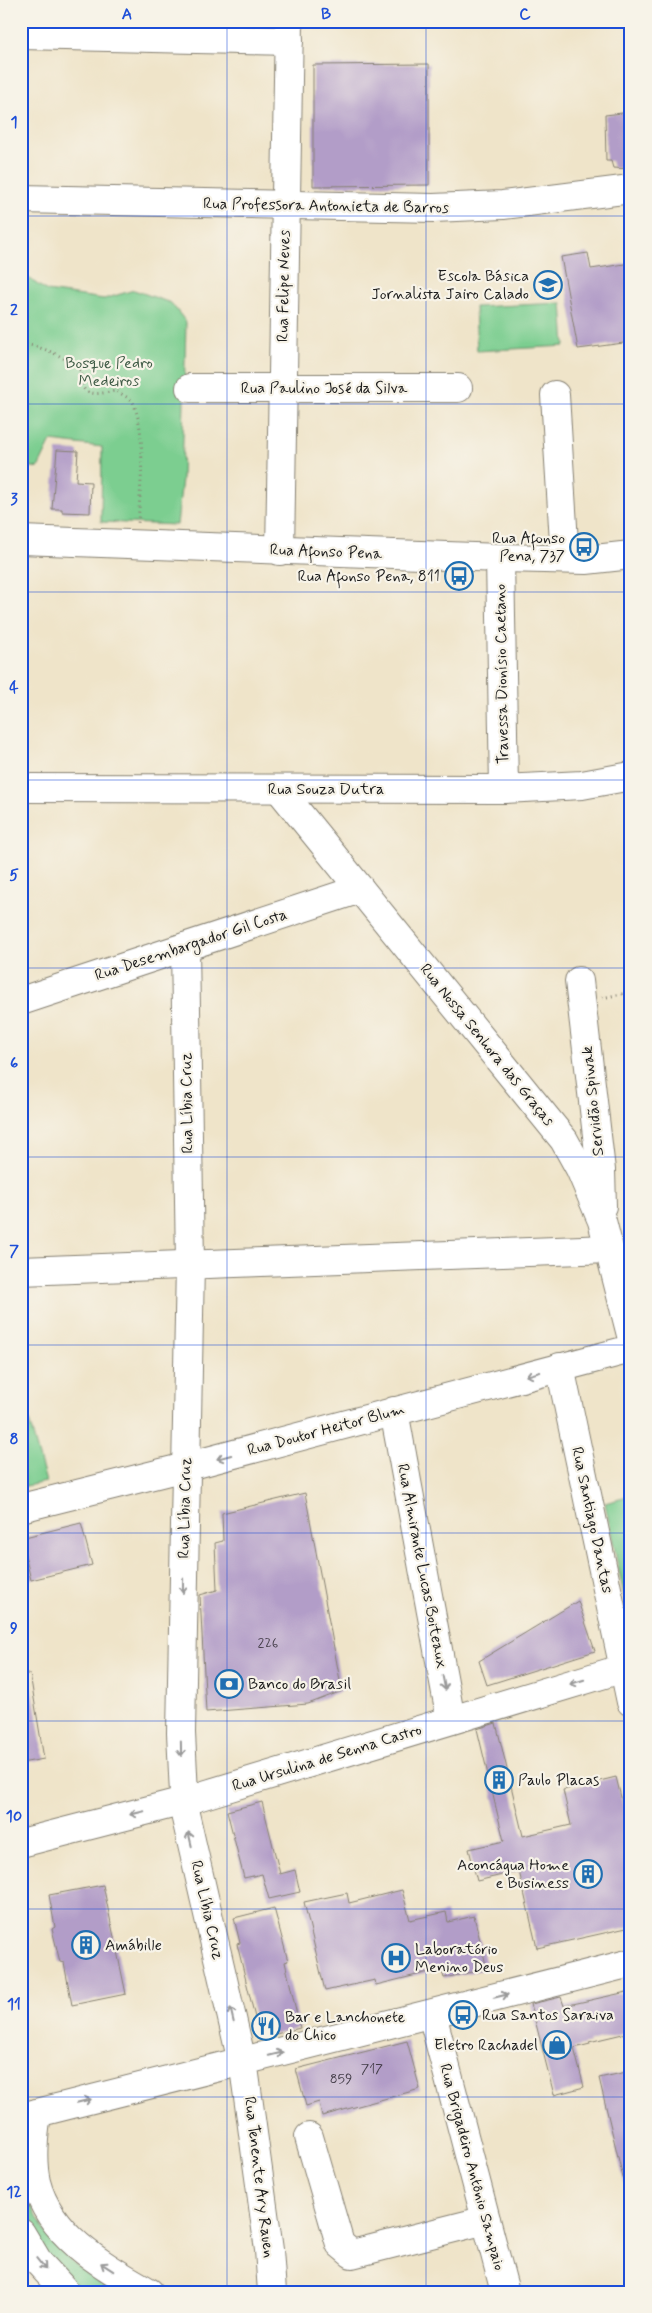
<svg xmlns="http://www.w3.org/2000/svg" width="652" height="2313" font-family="Mynerve,sans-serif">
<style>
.green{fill:#7cce90;stroke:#4c7556}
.building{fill:#b29dc8}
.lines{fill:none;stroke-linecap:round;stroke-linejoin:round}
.minor-casing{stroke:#868072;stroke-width:30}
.major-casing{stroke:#868072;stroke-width:30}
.path{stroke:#868072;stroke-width:3;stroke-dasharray:1 4;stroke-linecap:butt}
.minor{stroke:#fff;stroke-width:28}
.major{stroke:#fff;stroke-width:28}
.oneway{stroke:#999}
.grid{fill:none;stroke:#1d4ed8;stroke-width:1;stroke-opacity:0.55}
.labels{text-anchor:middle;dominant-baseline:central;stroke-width:4.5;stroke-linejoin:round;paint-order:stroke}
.number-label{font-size:14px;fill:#423c47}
.street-label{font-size:16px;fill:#1c1c1c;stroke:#f7f3e8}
.poi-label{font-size:16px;fill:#1c1c1c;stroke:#f7f3e8;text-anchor:start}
.park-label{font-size:16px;fill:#3e5a45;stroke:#f7f3e8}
.neatline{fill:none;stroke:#1d4ed8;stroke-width:2}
.grid-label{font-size:16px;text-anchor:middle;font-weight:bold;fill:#1d4ed8}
</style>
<rect width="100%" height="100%" fill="#f7f3e8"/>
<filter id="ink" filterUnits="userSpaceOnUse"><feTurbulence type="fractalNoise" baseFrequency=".02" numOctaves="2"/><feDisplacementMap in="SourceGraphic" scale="10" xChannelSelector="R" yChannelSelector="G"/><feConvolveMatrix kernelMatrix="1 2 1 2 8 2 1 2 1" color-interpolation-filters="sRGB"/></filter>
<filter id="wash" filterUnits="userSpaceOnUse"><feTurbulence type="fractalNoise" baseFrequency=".0096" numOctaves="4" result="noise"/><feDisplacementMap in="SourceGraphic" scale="20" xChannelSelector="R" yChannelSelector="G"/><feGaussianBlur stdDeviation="1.12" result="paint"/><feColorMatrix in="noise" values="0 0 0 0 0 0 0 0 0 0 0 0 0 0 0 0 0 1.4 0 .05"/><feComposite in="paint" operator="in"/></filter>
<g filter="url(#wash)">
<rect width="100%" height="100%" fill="#efe4c9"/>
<g class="green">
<path d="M21,278H28L47,291L104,299L134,290L171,303L186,322L182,479L177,525L101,522L102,447L51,441L38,468L21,465Z"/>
<path d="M562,303L565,346L477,351L475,307Z"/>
<path d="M21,1392L46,1482L21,1487Z"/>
<path d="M631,1496V1629L605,1503Z"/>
<path d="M21,2171C39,2237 57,2255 114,2292H80L63,2280L21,2220Z"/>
</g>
<g id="blocks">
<g class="building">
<path d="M429,64V185L313,186V65Z"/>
<path d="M631,112V169L613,168L611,161H606L605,115Z"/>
<path d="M588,253L591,269L631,263V342L578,349L561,257Z"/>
<path d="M57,450L78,451L76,481L91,482L90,513L62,512V509H52Z"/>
<path d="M305,1493L342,1691L308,1704L206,1712L200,1595L217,1590L215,1543L223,1541L222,1513Z"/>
<path d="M81,1523L92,1565L31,1580L21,1538Z"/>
<path d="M578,1601L595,1651L487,1685L479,1661Z"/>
<path d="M21,1674H30L44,1759L21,1763Z"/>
<path d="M496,1723L523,1836L571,1825L563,1790L616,1777L631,1838V1927L537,1948L519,1871L477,1881L469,1849L504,1841L477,1729Z"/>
<path d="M262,1802L280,1874L295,1870L300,1892L269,1899L262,1874L244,1878L227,1811Z"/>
<path d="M103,1885L126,1994L72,2005L64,1963L60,1962L52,1929L55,1927L49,1895Z"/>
<path d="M402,1890L410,1920L446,1912L448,1922L474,1916L487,1969L444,1978L441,1969L376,1985L375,1980L325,1991L304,1902L347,1893L349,1903Z"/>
<path d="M274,1908L288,1961L285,1962L300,2028L260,2038L237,1944L240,1943L234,1918Z"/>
<path d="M631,1991V2032L589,2042L590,2044L574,2048L584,2087L554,2095L531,2004L561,1997L564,2006Z"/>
<path d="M407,2041L420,2089L322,2116L319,2102L306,2106L296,2069Z"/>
<path d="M631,2071V2186H625L599,2078Z"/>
</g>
</g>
</g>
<g filter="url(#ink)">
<use href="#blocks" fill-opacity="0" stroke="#868072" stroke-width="1"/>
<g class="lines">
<defs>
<g id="minor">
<path d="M21,35L289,41"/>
<path d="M21,199L433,208L503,205L631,189"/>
<path d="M190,388H458"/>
<path d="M555,395L565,559"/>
<path d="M280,551L289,21"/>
<path d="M500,558L504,789"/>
<path d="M21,788L504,789L582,785L631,776"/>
<path d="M279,789L564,1140L580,1169L602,1221L631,1335"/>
<path d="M185,947L190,1264L181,1733L185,1814L245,2075L269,2250L272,2292"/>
<path d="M579,981L601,1170L602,1206"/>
<path d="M21,1001L360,889"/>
<path d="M21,1271L609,1249"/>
<path d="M560,1367L631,1702"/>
<path d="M394,1411L451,1720"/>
<path d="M21,1508L185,1467L631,1349"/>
<path d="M21,1843L184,1801L631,1666"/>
<path d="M432,2014L505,2292"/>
<path d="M309,2137L340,2244L352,2254L486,2220"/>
</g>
<g id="major">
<path d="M21,540L500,558L586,560L631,555"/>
<path d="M37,2113C34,2135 31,2159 36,2182C50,2237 104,2266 149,2292"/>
<path d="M21,2117L631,1963"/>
<path d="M21,2233L39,2263L66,2292"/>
</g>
</defs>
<use href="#minor" class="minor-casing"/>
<use href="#major" class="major-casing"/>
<g class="path">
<path d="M21,343C45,348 63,355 81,371C82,375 81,380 82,384C85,399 106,392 116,391L132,400C148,434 140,487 138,524"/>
<path d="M602,998L631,992"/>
</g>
<use href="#minor" class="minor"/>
<use href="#major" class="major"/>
</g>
<defs><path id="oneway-shaft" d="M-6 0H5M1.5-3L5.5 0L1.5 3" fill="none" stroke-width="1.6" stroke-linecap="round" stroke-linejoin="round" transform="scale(1.25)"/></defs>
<g class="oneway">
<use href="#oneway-shaft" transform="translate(533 1374) rotate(165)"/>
<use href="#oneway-shaft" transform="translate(224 1457) rotate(165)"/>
<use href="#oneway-shaft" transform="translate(183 1586) rotate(91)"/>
<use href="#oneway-shaft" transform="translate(577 1682) rotate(163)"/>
<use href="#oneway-shaft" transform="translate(444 1683) rotate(79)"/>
<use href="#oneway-shaft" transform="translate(181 1749) rotate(89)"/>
<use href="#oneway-shaft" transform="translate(137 1813) rotate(166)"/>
<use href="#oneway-shaft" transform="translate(190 1839) rotate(-103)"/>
<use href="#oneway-shaft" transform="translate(501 1996) rotate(-14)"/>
<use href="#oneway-shaft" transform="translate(232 2015) rotate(-103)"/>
<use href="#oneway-shaft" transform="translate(276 2054) rotate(-14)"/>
<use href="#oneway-shaft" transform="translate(84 2101) rotate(-14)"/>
<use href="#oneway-shaft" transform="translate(41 2264) rotate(51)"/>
<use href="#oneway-shaft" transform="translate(107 2267) rotate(-147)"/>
</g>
</g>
<path class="grid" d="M227,21V2292M426,21V2292M21,216H631M21,404H631M21,592H631M21,780H631M21,968H631M21,1157H631M21,1345H631M21,1533H631M21,1721H631M21,1909H631M21,2097H631"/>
<defs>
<symbol id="school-ring" viewBox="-11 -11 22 22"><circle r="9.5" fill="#f7f3e8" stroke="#1f6fb2" stroke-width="1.5"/><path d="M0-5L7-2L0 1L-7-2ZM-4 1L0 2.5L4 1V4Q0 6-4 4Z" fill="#1f6fb2"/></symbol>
<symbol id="bus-ring" viewBox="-11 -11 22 22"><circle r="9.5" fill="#f7f3e8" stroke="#1f6fb2" stroke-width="1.5"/><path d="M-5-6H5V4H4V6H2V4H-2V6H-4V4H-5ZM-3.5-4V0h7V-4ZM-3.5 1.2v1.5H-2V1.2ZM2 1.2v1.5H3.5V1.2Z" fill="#1f6fb2"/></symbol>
<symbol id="bank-ring" viewBox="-11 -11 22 22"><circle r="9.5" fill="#f7f3e8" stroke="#1f6fb2" stroke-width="1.5"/><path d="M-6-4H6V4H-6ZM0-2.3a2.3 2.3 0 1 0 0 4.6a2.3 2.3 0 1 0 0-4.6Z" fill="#1f6fb2"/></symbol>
<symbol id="building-ring" viewBox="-11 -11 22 22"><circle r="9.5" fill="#f7f3e8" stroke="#1f6fb2" stroke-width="1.5"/><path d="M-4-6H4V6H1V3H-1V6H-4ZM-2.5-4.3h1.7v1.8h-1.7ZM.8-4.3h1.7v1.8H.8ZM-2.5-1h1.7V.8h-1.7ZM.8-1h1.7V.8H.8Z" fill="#1f6fb2"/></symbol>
<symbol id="hospital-ring" viewBox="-11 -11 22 22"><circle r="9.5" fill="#f7f3e8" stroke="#1f6fb2" stroke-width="1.5"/><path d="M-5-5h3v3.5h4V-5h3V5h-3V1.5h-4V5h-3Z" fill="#1f6fb2"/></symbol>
<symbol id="restaurant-ring" viewBox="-11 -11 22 22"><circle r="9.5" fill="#f7f3e8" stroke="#1f6fb2" stroke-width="1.5"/><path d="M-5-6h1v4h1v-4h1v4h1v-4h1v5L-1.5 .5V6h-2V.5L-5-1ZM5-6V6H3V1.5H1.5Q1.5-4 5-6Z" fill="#1f6fb2"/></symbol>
<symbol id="shop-ring" viewBox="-11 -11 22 22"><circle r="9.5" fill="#f7f3e8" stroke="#1f6fb2" stroke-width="1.5"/><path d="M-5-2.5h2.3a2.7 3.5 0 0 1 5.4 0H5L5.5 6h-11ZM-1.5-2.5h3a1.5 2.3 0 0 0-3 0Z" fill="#1f6fb2"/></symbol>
</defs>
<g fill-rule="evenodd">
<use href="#school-ring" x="532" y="269" width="32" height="32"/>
<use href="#bus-ring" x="568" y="531" width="32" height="32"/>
<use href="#bus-ring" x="443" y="560" width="32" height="32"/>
<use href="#bank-ring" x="213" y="1668" width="32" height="32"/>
<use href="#building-ring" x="483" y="1764" width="32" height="32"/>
<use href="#building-ring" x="572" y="1858" width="32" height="32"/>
<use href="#building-ring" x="70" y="1929" width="32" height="32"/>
<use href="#hospital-ring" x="380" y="1942" width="32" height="32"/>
<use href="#bus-ring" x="447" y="1999" width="32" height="32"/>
<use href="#restaurant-ring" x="250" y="2010" width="32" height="32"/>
<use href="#shop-ring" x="541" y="2029" width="32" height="32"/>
</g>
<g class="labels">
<g class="number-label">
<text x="268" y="1643">226</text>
<text x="372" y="2069">717</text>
<text x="341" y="2079">859</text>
</g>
<g class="street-label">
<text transform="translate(326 206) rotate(1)">Rua Professora Antonieta de Barros</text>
<text transform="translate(284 286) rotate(-89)">Rua Felipe Neves</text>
<text x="324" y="388">Rua Paulino José da Silva</text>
<text transform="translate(326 552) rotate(2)">Rua Afonso Pena</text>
<text transform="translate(502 674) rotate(-91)">Travessa Dionísio Caetano</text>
<text x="326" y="789">Rua Souza Dutra</text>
<text transform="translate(191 945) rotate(-18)">Rua Desembargador Gil Costa</text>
<text transform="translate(487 1045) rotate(51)">Rua Nossa Senhora das Graças</text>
<text transform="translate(593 1101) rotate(-96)">Servidão Spiwak</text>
<text transform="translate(187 1103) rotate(-91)">Rua Líbia Cruz</text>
<text transform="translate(326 1430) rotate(-15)">Rua Doutor Heitor Blum</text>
<text transform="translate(185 1508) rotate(-89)">Rua Líbia Cruz</text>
<text transform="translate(592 1520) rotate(78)">Rua Santiago Dantas</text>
<text transform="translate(422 1566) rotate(79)">Rua Almirante Lucas Boiteaux</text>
<text transform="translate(327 1758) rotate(-17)">Rua Ursulina de Senna Castro</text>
<text transform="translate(207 1910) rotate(77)">Rua Líbia Cruz</text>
<text transform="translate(472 2167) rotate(75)">Rua Brigadeiro Antônio Sampaio</text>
<text transform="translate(259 2177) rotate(83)">Rua Tenente Ary Rauen</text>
</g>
<g class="poi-label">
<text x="529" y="276" text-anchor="end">Escola Básica<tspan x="529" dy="18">Jornalista Jairo Calado</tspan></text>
<text x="565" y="538" text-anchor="end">Rua Afonso<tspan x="565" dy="18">Pena, 737</tspan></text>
<text x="440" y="576" text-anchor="end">Rua Afonso Pena, 811</text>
<text x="248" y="1684">Banco do Brasil</text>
<text x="518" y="1780">Paulo Placas</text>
<text x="569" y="1865" text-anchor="end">Aconcágua Home<tspan x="569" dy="18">e Business</tspan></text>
<text x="105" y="1945">Amábille</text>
<text x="415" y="1949">Laboratório<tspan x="415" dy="18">Menino Deus</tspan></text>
<text x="482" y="2015">Rua Santos Saraiva</text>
<text x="285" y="2017">Bar e Lanchonete<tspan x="285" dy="18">do Chico</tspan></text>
<text x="538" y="2045" text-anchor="end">Eletro Rachadel</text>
</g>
<g class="park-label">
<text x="109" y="363">Bosque Pedro<tspan x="109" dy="18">Medeiros</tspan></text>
</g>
</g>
<rect width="652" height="2313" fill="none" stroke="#f7f3e8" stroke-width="55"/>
<rect x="28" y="28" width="596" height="2258" class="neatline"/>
<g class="grid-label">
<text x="127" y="19">A</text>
<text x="326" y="19">B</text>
<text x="525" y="19">C</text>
<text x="14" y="127">1</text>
<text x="14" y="315">2</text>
<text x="14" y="504">3</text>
<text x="14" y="692">4</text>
<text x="14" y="880">5</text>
<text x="14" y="1068">6</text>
<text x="14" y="1256">7</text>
<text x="14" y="1444">8</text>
<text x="14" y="1633">9</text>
<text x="14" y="1821">10</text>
<text x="14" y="2009">11</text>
<text x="14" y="2197">12</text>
</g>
</svg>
